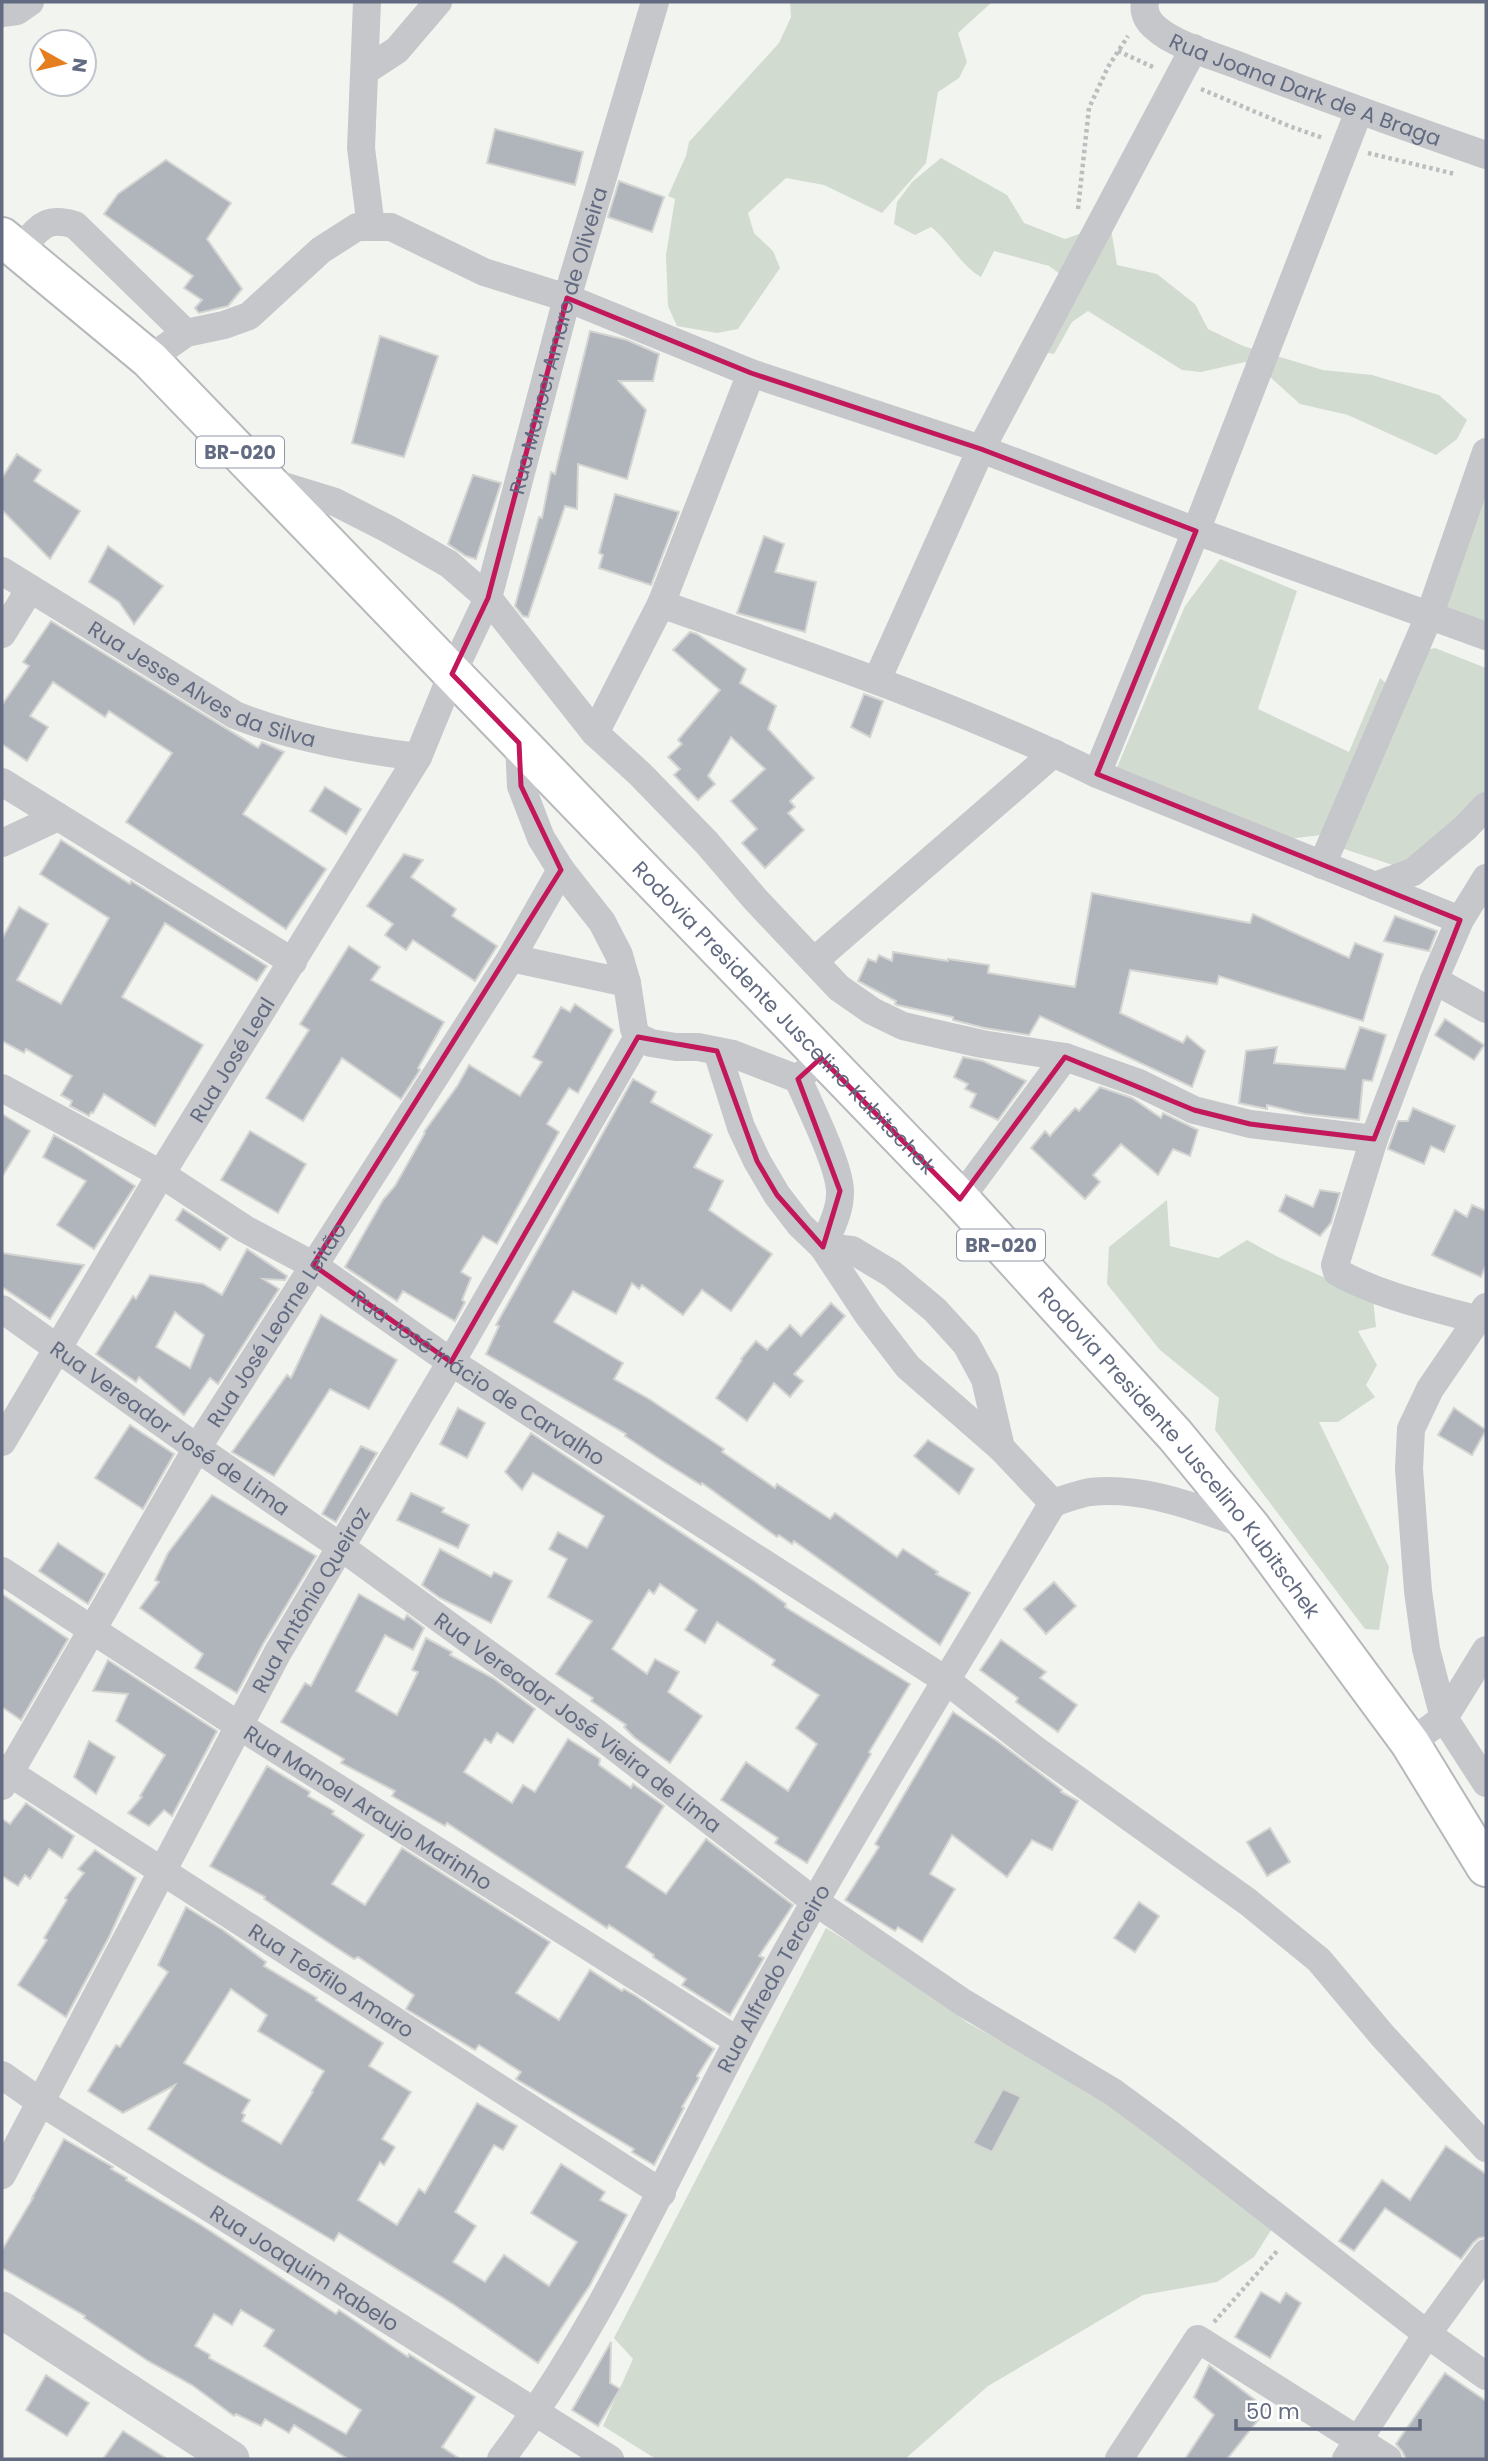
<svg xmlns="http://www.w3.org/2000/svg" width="1488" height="2461" font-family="Poppins,sans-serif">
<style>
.green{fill:#d2dbd0}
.building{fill:#b0b4bb;stroke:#d4d5d2;stroke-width:2;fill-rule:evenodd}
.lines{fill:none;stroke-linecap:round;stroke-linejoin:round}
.trunk-casing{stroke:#b7b8bc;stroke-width:42}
.path{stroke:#bcbdbf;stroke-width:4.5;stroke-dasharray:3.5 3.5;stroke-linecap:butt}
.minor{stroke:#c5c7cb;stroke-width:28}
.tertiary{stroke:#c5c7cb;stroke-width:37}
.trunk{stroke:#fff;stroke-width:38}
.marked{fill:none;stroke:#c2185b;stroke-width:5;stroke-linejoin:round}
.labels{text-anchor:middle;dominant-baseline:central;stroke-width:7;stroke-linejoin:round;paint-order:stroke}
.shield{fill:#fff;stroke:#9197a7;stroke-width:2}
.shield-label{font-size:19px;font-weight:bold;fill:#626b81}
.street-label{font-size:21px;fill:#626b81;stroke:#fff}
</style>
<rect width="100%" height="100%" fill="#f2f4ef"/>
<g class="green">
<path d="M790,2H992L958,33L967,62L959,78L938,92L926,163L882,213L824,185L786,178L748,213L754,233L773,251L780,268L738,329L717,333L677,326L668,306L666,255L675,199L668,196L686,156L689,142L779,43L791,17Z"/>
<path d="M941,158L1007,195L1024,223L1065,239L1110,223L1117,265L1157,274L1195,304L1208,329L1243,346L1323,370L1372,375L1439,395L1467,420L1457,439L1436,455L1348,415L1300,404L1270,377L1245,362L1201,372L1182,370L1088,311L1072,322L1054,354L1039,351L1074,284L1049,266L994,251L981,277C960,265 951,243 931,227L915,235L894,224L897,202L912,182Z"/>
<path d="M1486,482V631L1438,611Z"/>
<path d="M1220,559L1297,591L1258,709L1349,752L1380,678L1388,685L1330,834L1269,841L1116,770L1185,606Z"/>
<path d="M1435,648L1486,668V801L1402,868L1341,848L1418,652Z"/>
<path d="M1167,1200L1170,1246L1218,1258L1247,1240L1278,1257L1373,1299L1376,1327L1358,1331L1377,1365L1366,1385L1375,1397L1338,1422H1319L1389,1567L1379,1630L1365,1629L1215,1430L1219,1398L1160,1350L1107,1284L1109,1247Z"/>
<path d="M826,1928L913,1981L968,2023L1107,2099L1275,2224L1254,2257L1217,2282L1143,2295L988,2386L905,2459H656L603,2426L633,2359L614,2338Z"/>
</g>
<g class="building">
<path d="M495,129L583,152L575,185L487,163Z"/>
<path d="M166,160L231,203L207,239L242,289L228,306L199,313L195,308L202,300L184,288L193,276L104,214L118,194Z"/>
<path d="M619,181L664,197L652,232L608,217Z"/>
<path d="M590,331L627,340L659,354L653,381H619L646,410L627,479L578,464L577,509L565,506L528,617L523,616L515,606L539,517L542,518L551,472L555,474Z"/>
<path d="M380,336L438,356L404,457L352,443Z"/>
<path d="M17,454L41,470L34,481L80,511L50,559L2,510V478Z"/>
<path d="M473,475L501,483L476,559L466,556L448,544Z"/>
<path d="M615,494L679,512L651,585L599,568L603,555L599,553Z"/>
<path d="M764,536L784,544L775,572L816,582L805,632L737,613Z"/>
<path d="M108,546L163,586L134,624L119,602L89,582Z"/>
<path d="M51,621L258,748L262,742L284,752L243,814L326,869L286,929L126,822L172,753L109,711L105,717L53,682L30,716L48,727L27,761L2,744V705L29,666L23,662Z"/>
<path d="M690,632L697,634L746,669L740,683L776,706L768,729L814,778L790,801L795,807L788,813L804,830L765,868L742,843L757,829L731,801L765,769L731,737L708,776L715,784L698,800L674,775L680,769L668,757L682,744L678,740L720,690L673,650Z"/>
<path d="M864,694L883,701L870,737L851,727Z"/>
<path d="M325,787L361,809L346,834L310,811Z"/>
<path d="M61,840L130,884L131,881L267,966L257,981L165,923L122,997L203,1045L155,1126L104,1094L93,1113L91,1112L89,1116L70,1106L72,1101L61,1095L72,1076L26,1049L24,1053L2,1041V939L19,907L48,924L17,980L61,1004L109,918L40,874Z"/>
<path d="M404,854L423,860L411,877L456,909L452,916L497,946L475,981L413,940L406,950L385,935L393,924L367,906Z"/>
<path d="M1092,893L1250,923L1253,914L1349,958L1355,943L1383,954L1363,1021L1219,976L1217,984L1130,970L1120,1013L1183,1043L1187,1036L1205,1051L1192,1087L1040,1016L1029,1035L985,1028L953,1020V1017L897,1005L895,1004L896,1001L858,981L868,959L876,962L879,955L892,961L893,952L948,961V959L989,965L988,973L1075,987Z"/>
<path d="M1395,916L1437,931L1429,951L1384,941Z"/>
<path d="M349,946L380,967L371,980L444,1022L418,1068L420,1070L401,1099L342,1058L303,1121L266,1098L309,1030L300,1024Z"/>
<path d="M575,1004L613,1030L578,1093L569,1088L547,1124L559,1132L497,1244L483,1236L461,1272L471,1278L462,1300L465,1302L455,1321L403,1291L397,1301L345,1267L383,1200L395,1186L425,1133L424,1132L458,1085L469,1065L520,1096L542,1062L533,1057L561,1007L570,1012Z"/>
<path d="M1445,1019L1484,1045L1474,1060L1435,1035Z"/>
<path d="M1360,1027L1386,1035L1372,1081L1363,1080L1359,1120L1305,1114L1267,1105V1109L1239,1103L1246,1051L1277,1047L1274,1063L1345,1069Z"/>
<path d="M963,1057L983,1061L1026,1081L998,1120L970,1107L976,1094L965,1089L968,1084L954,1077Z"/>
<path d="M633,1079L656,1092L651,1102L712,1135L694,1167L723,1181L709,1210L772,1254L731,1311L702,1290L683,1315L642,1285L639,1289L632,1283L616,1314L573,1291L554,1322L623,1363L614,1379L649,1399L724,1449L722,1452L775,1488L777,1484L830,1519L835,1513L897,1557L903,1549L938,1572L936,1574L970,1593L940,1645L794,1541L792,1544L779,1535L777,1537L702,1483L701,1485L661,1460L625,1436L626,1434L486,1354L499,1326L496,1325Z"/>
<path d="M1100,1087L1132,1098L1161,1118L1163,1113L1198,1130L1190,1156L1173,1149L1158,1175L1121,1144L1093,1175L1100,1182L1085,1199L1031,1148L1045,1131L1050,1136L1075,1108L1079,1111Z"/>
<path d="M1413,1108L1455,1126L1444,1152L1431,1146L1424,1164L1388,1149L1398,1121H1408Z"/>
<path d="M2,1114L30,1131L2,1177Z"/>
<path d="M250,1131L306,1164L278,1213L221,1180Z"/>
<path d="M54,1135L77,1148L135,1186L94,1249L57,1225L86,1181L43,1157Z"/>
<path d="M1320,1190L1340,1193L1331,1223L1320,1236L1279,1211L1286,1195L1313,1207Z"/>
<path d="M1472,1205L1486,1211V1265L1481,1277L1432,1255L1455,1210L1467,1217Z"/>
<path d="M183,1209L228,1238L220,1250L176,1220Z"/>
<path d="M247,1249L287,1276L285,1280L263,1279L279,1289L218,1384L210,1378L184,1415L139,1377L136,1382L96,1354L133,1296L136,1299L150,1275L203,1284L222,1295ZM175,1312L204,1335L190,1368L156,1347Z"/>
<path d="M2,1253L69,1263L84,1265L50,1319L2,1287Z"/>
<path d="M831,1303L845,1316L794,1374L803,1381L790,1397L774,1383L747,1421L716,1398L742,1360L741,1359L756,1341L767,1350L790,1325L801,1336Z"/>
<path d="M321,1315L397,1360L369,1409L330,1389L274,1476L232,1452L287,1375L291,1378Z"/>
<path d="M458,1408L485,1423L467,1458L440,1444Z"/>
<path d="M1454,1408L1486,1430L1472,1455L1438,1435Z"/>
<path d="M130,1425L174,1454L143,1509L95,1478Z"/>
<path d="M531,1433L754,1581L786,1604L785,1607L910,1684L869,1752L871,1754L807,1863L775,1843L778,1838L721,1800L746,1762L788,1791L817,1744L796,1728L819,1695L772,1665L775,1660L717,1622L705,1643L685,1630L697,1610L660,1584L654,1594L649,1590L612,1649L647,1674L655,1659L679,1672L668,1692L702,1716L670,1763L635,1738L624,1727L626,1725L591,1701L593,1698L556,1674L592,1621L548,1597L567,1559L549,1549L558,1532L587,1548L604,1516L533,1473L522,1490L505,1472Z"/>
<path d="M928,1440L974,1469L959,1494L914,1456Z"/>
<path d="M361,1446L377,1453L336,1522L322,1514Z"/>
<path d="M411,1493L444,1508L442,1512L469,1525L458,1548L397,1520Z"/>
<path d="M212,1495L316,1556L263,1644L237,1693L195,1668L203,1654L140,1608L159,1582L155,1580L168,1553Z"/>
<path d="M58,1543L105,1574L88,1604L39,1571Z"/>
<path d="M440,1549L491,1577L494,1572L512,1581L491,1623L440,1598L422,1585Z"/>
<path d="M1054,1582L1076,1606L1046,1634L1024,1609Z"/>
<path d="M2,1594L68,1639L21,1720L2,1707Z"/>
<path d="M359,1594L404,1620L407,1615L424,1628L413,1650L385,1635L356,1691L397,1715L418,1672L412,1670L426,1638L452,1652L450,1655L493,1678L535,1709L513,1743L497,1733L491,1743L485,1739L464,1772L512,1803L523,1785L535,1792L568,1739L600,1759L599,1765L631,1788L633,1784L664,1806L626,1867L666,1894L706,1839L793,1905L759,1956L764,1958L730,2015L682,1985L686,1979L653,1957L654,1955L609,1925L607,1928L447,1823L445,1826L392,1796L395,1791L341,1763L344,1759L281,1722L305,1683L311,1686Z"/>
<path d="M1001,1640L1046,1672L1040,1678L1077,1705L1058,1732L1016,1702L1018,1698L980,1670Z"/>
<path d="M108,1660L217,1731L172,1816L164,1810L149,1826L128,1813L142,1797L140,1796L165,1755L116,1721L128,1694L93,1691Z"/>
<path d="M953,1712L997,1741L1062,1790L1061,1792L1078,1801L1052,1850L1032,1840L1007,1877L952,1835L930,1874L955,1889L922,1942L898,1927L895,1931L845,1900L879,1847L875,1844Z"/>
<path d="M89,1741L115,1757L96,1794L74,1777Z"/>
<path d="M267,1766L310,1792L308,1796L334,1811L332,1814L364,1835L332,1884L365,1905L402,1848L550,1942L516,1993L559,2020L590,1970L622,1991L624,1989L636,1996L714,2049L697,2076L699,2078L682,2107L684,2108L654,2165L632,2152L634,2149L516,2079L521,2072L479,2045L475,2050L406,2009L414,1995L358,1957L354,1959L320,1937L264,1899L265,1897L210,1866Z"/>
<path d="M26,1803L74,1836L62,1858L49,1849L30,1879L25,1875L18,1886L2,1876V1819L10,1824Z"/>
<path d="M1270,1828L1290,1862L1267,1876L1247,1842Z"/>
<path d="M95,1850L136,1878L109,1937L66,2017L18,1985L47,1940L44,1938L67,1900L65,1898L84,1873L78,1869Z"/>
<path d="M1139,1902L1159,1916L1135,1952L1114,1938Z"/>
<path d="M186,1907L223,1930L266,1962L264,1966L317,1998L316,2000L383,2043L369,2066L411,2092L382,2139L395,2147L384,2165L380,2162L358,2200L397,2225L419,2189L425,2193L477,2103L517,2126L503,2150L494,2145L455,2212L476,2226L453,2262L485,2282L504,2255L549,2286L577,2242L531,2213L561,2164L605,2192L600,2200L627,2215L590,2285L538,2363L453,2304L339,2233L334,2241L208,2167L148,2129L175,2085L123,2113L88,2091L116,2045L120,2047L168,1972L158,1965ZM231,1989L267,2015L258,2031L324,2071L312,2091L313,2092L281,2144L242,2121L245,2115L242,2113L250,2100L184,2063Z"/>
<path d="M1003,2089L1021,2097L992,2152L973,2143Z"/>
<path d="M64,2139L113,2167L111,2169L127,2178L126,2180L201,2225L336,2314L339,2310L408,2357L409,2354L475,2397L442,2447L460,2459H348L294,2425L289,2433L265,2419L261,2426L236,2414L234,2416L192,2385L148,2361L84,2318L85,2316L2,2268V2250L33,2198H32ZM241,2310L274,2330L264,2346L361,2410L346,2434L209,2358L210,2355L195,2346L214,2314L232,2325Z"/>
<path d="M1446,2146L1486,2174V2237L1479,2238L1473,2243L1461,2259L1385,2208L1354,2251L1339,2241L1382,2180L1410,2200Z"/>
<path d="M1261,2292L1280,2303L1286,2293L1301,2303L1270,2358L1235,2337Z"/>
<path d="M611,2342L610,2383L620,2389L598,2426L572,2410Z"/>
<path d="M1209,2365L1267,2409L1227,2459H1185L1214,2415L1194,2397Z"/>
<path d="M1445,2373L1486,2401V2459H1406L1402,2451L1396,2444Z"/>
<path d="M46,2375L89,2403L67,2436L26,2410Z"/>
<path d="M123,2431L167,2459H103Z"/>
</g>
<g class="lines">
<defs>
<g id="trunk">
<path id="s12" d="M2,237L149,359L960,1199L1175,1435L1250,1526L1410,1743L1486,1867"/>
</g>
</defs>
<use href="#trunk" class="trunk-casing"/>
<g class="path">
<path d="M1118,51L1155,68"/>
<path d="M1201,89L1289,126L1323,138"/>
<path d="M1368,153L1455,174"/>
<path d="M1078,209L1089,108L1108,67L1128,36"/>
<path d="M1214,2322L1278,2250"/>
</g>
<g class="minor">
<path d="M367,2L361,148L371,227"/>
<path id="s1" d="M1145,2C1143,13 1148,22 1157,29C1176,46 1221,58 1245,68C1325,98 1405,127 1486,155"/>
<path d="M2,13L17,11L30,2"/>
<path d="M365,71L397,50L438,2"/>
<path d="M18,251C39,230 43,215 75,225L186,333"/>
<path d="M149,359L186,333L224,325L249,316L321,250L357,227H391L484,272L567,298L751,373L981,449L1196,531L1486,636"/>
<path d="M270,482L335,502L388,529L449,564L488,598L595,733L640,774L707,843L755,899L839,988L872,1011L903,1026L982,1044L1065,1057L1139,1083L1194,1110L1250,1124L1374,1139"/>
<path id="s2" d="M2,571L235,715C293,738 356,749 418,757"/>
<path d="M661,604C808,656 957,705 1097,774L1460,920"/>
<path d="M2,634L30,589"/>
<path d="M877,680L981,449L1194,48"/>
<path d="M595,733L661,604L751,373"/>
<path d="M519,743L521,786L541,838L561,870L602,922L619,955L627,983L634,1029L638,1037L651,1043L676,1047H698L733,1054L798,1079L821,1058"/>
<path d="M1097,774L1196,531L1359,111"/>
<path d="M2,782L293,962"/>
<path d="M2,843L58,817"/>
<path d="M1322,865L1430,614L1486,452"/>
<path d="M1375,886L1413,872L1465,828L1486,806"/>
<path d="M511,958L627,983"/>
<path d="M814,961L1054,753"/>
<path d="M1434,980L1486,1009"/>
<path d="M717,1051L741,1127L757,1161L777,1195L800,1225L823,1247L868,1315L908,1367L1001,1448L1053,1503"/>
<path d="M798,1079C810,1107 838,1162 840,1190C841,1210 830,1230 823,1247L852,1250L892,1274L935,1310L966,1344L985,1379L1001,1448"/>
<path id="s3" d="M2,1088L161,1174L245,1229L313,1265L451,1362L947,1681L1037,1751L1248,1902L1319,1960L1382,2035L1486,2148"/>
<path d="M960,1199L1065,1057"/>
<path id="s4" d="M2,1309L197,1448L341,1547L590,1728L814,1901L964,2003L1113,2092L1170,2134L1427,2334L1486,2376"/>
<path d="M1479,1320C1431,1307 1380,1296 1337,1272L1335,1265L1374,1139L1434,980L1460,920L1486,878"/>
<path id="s5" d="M2,1442L161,1174L418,757L452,674L488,598L567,298L655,2"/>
<path d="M1053,1503C1065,1499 1078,1494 1090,1492C1146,1486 1199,1509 1250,1526"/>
<path id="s6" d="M2,1571L238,1725L738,2041"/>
<path d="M1486,1650L1444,1718L1486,1783"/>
<path d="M1410,1743L1444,1718L1426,1649L1418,1591L1409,1469L1411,1429L1430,1389L1486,1307"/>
<path id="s7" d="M2,1768L662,2193"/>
<path id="s8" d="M2,1786L197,1448L511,958L561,870"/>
<path id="s9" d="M2,2075L39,2101L610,2459"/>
<path id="s10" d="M2,2175L278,1652L451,1362L638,1037"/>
<path id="s11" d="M501,2459C599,2330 663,2182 739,2039C836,1856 947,1681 1053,1503"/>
<path d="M1119,2459L1198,2339L1388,2459"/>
<path d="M1346,2459L1427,2334L1486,2253"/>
</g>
<path class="tertiary" d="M2,2310L231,2459"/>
<use href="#trunk" class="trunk"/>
</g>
<path class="marked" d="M567,298L751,373L981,449L1196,531L1097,774L1460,920L1374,1139L1250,1124L1194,1110L1065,1057L960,1199L821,1058L798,1079L840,1191L823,1247L777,1195L757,1161L717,1051L638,1037L451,1362L313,1265L561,870L521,786L519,743L452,674L488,598Z"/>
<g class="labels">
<g class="shield">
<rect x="196" y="436.5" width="88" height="31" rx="5"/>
<rect x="957" y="1229.5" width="88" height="31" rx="5"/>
</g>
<g class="shield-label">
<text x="240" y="452">BR-020</text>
<text x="1001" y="1245">BR-020</text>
</g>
<g class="street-label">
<text stroke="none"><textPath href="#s1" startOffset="192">Rua Joana Dark de A Braga</textPath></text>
<text stroke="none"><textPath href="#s5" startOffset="1242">Rua Manoel Amaro de Oliveira</textPath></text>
<text stroke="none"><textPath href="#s2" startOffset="231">Rua Jesse Alves da Silva</textPath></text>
<text stroke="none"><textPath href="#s12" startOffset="1106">Rodovia Presidente Juscelino Kubitschek</textPath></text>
<text stroke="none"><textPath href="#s5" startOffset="446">Rua José Leal</textPath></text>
<text stroke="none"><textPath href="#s8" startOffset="537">Rua José Leorne Leitão</textPath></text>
<text stroke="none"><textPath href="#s3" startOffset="558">Rua José Inácio de Carvalho</textPath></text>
<text stroke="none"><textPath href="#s4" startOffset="206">Rua Vereador José de Lima</textPath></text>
<text stroke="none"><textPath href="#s12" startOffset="1694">Rodovia Presidente Juscelino Kubitschek</textPath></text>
<text stroke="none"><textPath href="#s10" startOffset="653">Rua Antônio Queiroz</textPath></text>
<text stroke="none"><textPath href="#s4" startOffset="709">Rua Vereador José Vieira de Lima</textPath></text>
<text stroke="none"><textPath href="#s6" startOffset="436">Rua Manoel Araujo Marinho</textPath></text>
<text stroke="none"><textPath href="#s11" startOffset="553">Rua Alfredo Terceiro</textPath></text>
<text stroke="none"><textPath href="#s7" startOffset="392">Rua Teófilo Amaro</textPath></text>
<text stroke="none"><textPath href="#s9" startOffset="359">Rua Joaquim Rabelo</textPath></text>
</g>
</g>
<rect width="1488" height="2461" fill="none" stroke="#626b81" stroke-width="7"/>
<g transform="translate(63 63) rotate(98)"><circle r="33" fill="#ffffff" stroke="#c0c4cd" stroke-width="2"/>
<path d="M0-5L12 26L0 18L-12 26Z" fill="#e57e1e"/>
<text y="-10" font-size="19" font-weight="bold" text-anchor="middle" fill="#626b81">N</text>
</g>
<path d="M1236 2419v10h184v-10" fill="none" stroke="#626b81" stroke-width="3.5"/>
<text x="1246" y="2419" font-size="21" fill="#626b81" stroke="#ffffff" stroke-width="5" paint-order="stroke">50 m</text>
</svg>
